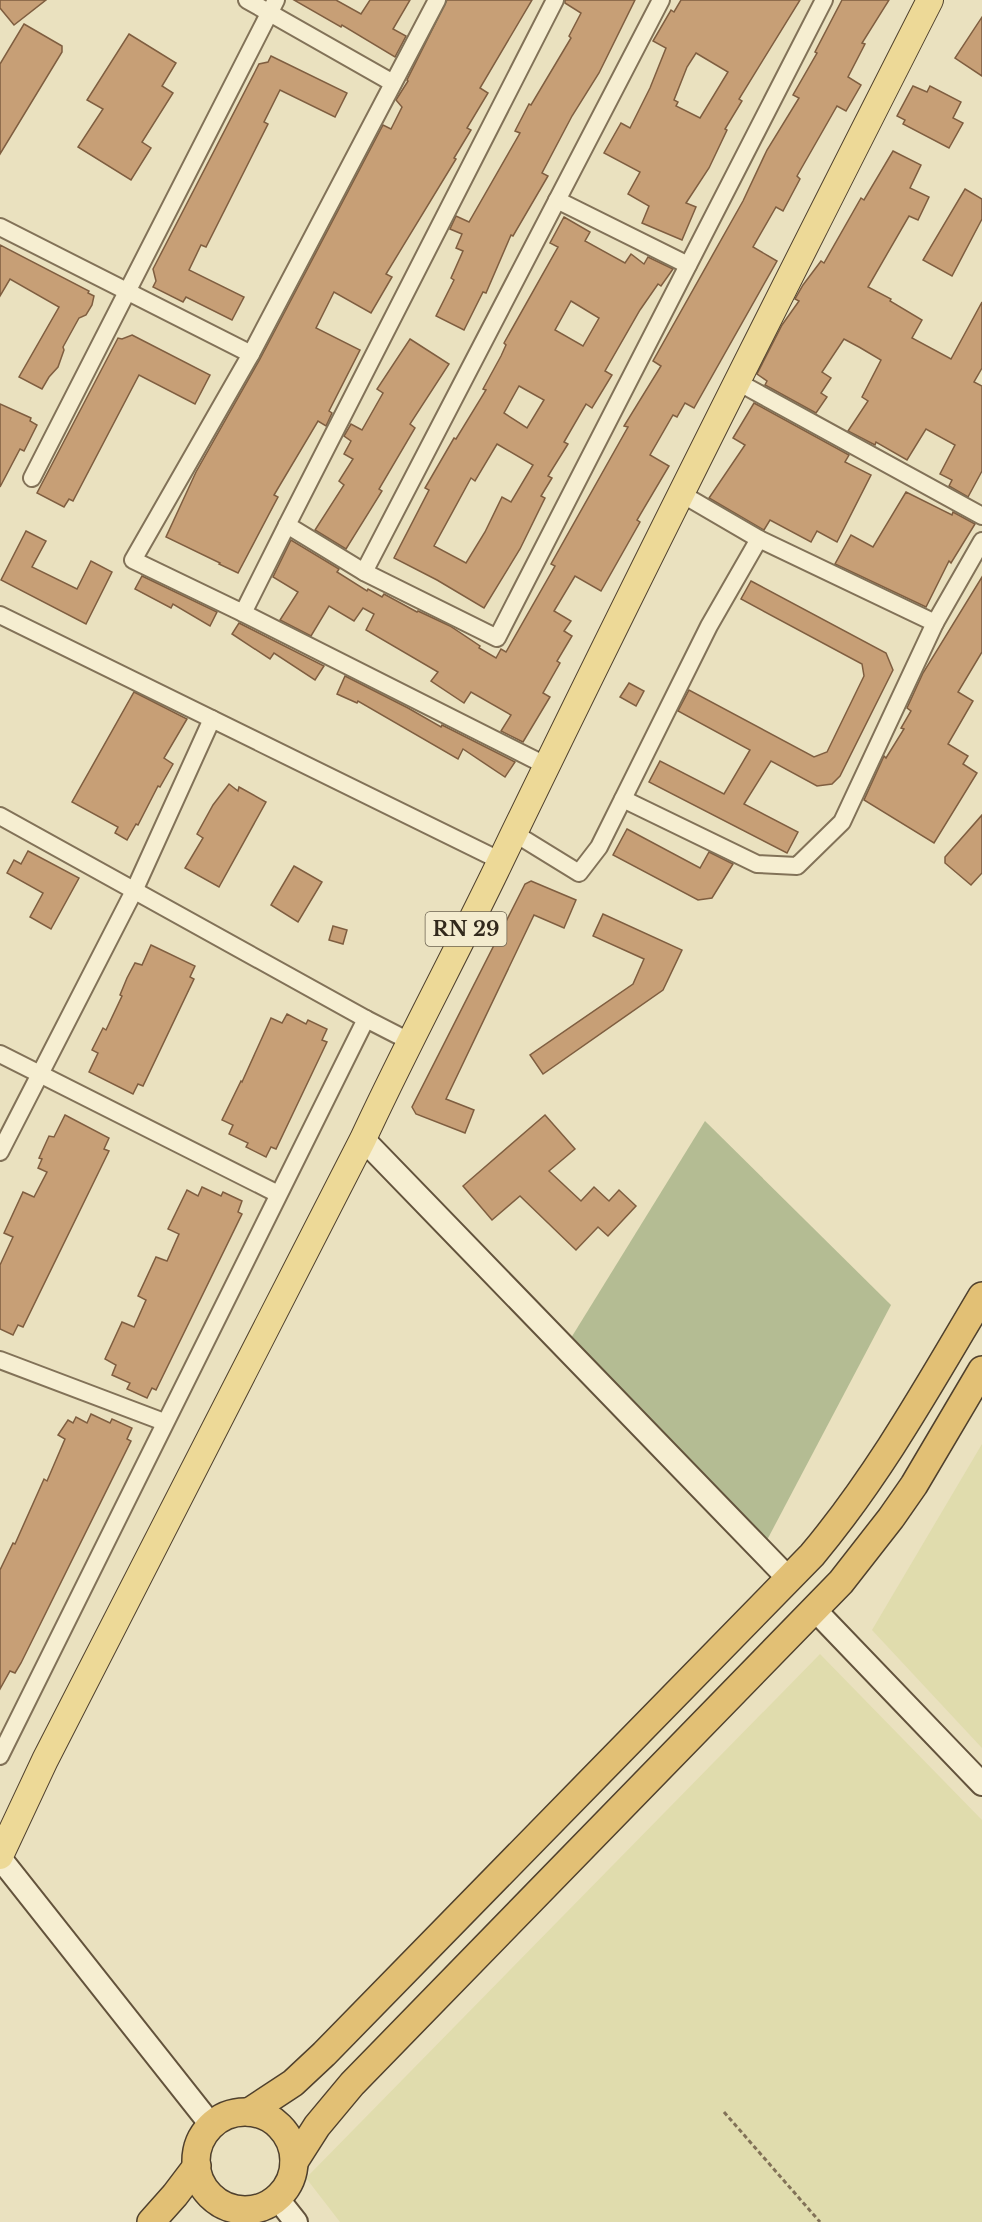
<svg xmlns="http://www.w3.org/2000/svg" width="982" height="2222" font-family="'Libre Baskerville',serif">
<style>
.farmland{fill:#e0dcad}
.cemetery{fill:#b4bc93}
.building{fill:#c79f76;stroke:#7f5e40;stroke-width:1.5;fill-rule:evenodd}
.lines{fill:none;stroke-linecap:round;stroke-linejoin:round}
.minor-casing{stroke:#827258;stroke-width:20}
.secondary-casing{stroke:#63533c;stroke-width:26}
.primary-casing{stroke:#4f402d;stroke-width:28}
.trunk-casing{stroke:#4f402d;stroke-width:30}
.path{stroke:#827258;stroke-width:3;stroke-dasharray:4.5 3;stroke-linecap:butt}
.minor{stroke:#f6eed1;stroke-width:16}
.secondary{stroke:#f6eed1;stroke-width:22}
.primary{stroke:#edd997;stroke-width:26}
.trunk{stroke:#e2c075;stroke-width:27}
.labels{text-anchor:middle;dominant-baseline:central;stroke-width:4.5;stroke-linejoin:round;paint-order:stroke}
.shield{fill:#f3ebce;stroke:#6c6351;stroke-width:1.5}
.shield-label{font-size:20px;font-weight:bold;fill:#32291c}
</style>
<rect width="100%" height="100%" fill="#eae1bf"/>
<g class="farmland">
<path d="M982,1444V1748L872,1630Z"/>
<path d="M820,1654L982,1820V2222H340L306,2178Z"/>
</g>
<path class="cemetery" d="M705,1121L891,1305L766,1542L571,1338Z"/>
<g class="building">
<path d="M0,0H46L14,25L0,8Z"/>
<path d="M294,0H336L361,14L370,0H410L393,29L406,36L395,57L342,25L341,27Z"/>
<path d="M447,0H532L480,88L488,93L467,128L471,130L454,158L456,159L386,274L392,277L371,313L334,292L316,328L360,350L329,411L332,413L326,426L318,421L274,495L278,497L238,573L219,564L220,563L166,537L196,472L260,359L383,125L391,129L402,107L396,100L408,81L407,80Z"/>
<path d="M565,0H635L599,73L572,116L542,173L548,176L513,236L511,235L486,293L483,292L464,330L436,316L454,280L451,278L463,251L456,248L462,234L450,229L456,216L469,222L520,133L515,131L529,104L531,105L571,38L569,36L581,13L565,3Z"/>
<path d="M681,0H800L739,99L742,101L725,129L727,130L709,168L686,203L696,207L682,240L642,223L649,206L628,194L640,172L604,153L621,123L630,128L650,88L666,48L653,41L671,10L674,12ZM696,53L728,72L700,118L676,106L678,102L674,100L687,67Z"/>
<path d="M842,0H889L862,43L865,44L848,77L861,85L846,111L837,106L797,176L800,179L783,211L776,207L753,247L777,261L694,408L685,403L677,417L673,415L650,455L669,466L637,520L640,522L601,591L575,576L554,611L571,621L564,631L572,636L557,661L560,663L543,693L550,697L523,742L501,731L511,715L471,692L464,703L431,681L438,672L366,630L374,614L363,608L354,621L329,606L311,636L280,620L298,592L273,577L291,540L339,569L337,572L367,591L368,589L382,597L384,594L417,612L418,611L450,626L480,646L479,648L496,658L501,649L506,652L555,566L551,564L628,427L624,426L661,366L653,361L743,201L767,150L799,98L793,95L817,53L815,52Z"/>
<path d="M982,17V76L955,58Z"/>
<path d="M24,24L62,46V52L0,154V64Z"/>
<path d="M129,34L176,63L162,86L173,93L142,142L151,148L131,180L78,147L103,109L87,100Z"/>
<path d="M271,56L347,93L335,117L280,90L264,122L268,124L206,247L201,245L189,270L244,297L232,320L186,297L183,302L153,287L156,281L153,269L259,64L268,62Z"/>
<path d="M913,86L927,92L930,86L961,102L953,118L963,123L949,148L903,124L905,120L897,116Z"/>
<path d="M893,151L921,165L910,188L929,197L918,220L909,216L868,287L891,299L890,301L922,320L912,338L951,359L982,302V368L974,382L982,386V471L968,497L949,486L952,480L940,474L955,445L926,429L907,460L876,442L875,445L848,431L868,401L862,397L881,360L859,347L844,339L822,372L831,378L821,393L827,397L816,413L765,385L767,381L757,374L782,325L799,301L795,299L803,285L821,261L824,263L861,198L864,200Z"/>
<path d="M965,189L982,199V219L952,276L923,260Z"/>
<path d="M564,217L590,232L585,241L625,263L631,254L644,264L648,257L673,269L661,286L658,284L640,310L605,371L612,375L592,408L586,404L564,442L568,444L548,476L552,478L541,496L545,498L520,549L484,608L437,580L394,558L429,490L425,488L454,438L456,439L486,390L483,389L501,356L506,345L504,343L558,247L550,243ZM571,301L599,318L583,346L555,330ZM519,386L544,400L527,428L504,413ZM497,444L533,465L511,502L502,497L485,532L466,563L434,546L471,478L475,481Z"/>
<path d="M0,245L89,291L88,293L94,296L92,305L86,315L79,318L63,347L64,350L58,367L49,377L42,389L19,377L59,307L10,279L0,296Z"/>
<path d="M132,335L210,375L195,404L139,375L73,501L69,499L64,507L37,493L118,338L122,339Z"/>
<path d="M410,339L449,364L410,424L415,428L379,489L382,491L346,549L315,530L344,485L339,481L353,459L344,454L351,441L344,436L351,424L362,430L383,393L377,389Z"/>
<path d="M754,403L849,455L845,462L871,475L837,542L817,531L811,542L770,520L764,530L709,498L745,445L733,438Z"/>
<path d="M0,404L31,418L30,421L37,425L24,451L20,449L0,487Z"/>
<path d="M906,492L952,515L953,512L975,524L951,563L949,561L926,607L835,564L851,535L873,547Z"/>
<path d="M26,531L46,541L32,567L77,589L91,561L112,572L86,624L1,580Z"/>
<path d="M142,576L217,612L210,626L173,604L171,608L135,589Z"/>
<path d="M982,577V652L958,692L973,701L948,744L968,756L963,764L977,773L934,843L864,800L884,756L886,758L904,729L901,728L911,711L907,708L923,673Z"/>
<path d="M751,581L886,653L893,670L840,776L832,784L817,786L771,761L744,804L798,832L787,853L649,782L660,761L724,794L750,750L678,711L689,690L814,757L827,752L864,676L862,664L741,599Z"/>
<path d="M239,623L324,666L315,680L274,653L270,659L232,634Z"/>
<path d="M345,676L408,708L441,727L442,725L515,762L505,777L463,749L458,759L358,701L357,703L337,694Z"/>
<path d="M629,683L644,691L636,706L620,697Z"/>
<path d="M134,692L187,719L164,758L173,764L160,787L158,786L138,825L136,824L127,840L115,833L118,827L72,802Z"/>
<path d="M229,784L238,791L239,787L266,802L219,887L185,868L203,838L197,834L213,805Z"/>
<path d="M982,815V873L971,885L945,863V857Z"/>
<path d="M627,829L700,868L709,852L733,864L712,898L698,900L613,855Z"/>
<path d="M28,851L79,878L51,929L30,917L43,893L7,873L14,860L21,864Z"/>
<path d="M294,866L322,882L298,922L271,905Z"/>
<path d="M531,881L576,900L564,928L534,915L446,1099L474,1110L465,1133L416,1114L412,1107L525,884Z"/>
<path d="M603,914L682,950L663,990L543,1074L530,1055L633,984L644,959L593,936Z"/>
<path d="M333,926L347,930L343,944L329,940Z"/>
<path d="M151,945L195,966L190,977L194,979L143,1086L138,1084L133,1094L89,1072L98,1053L92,1050L103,1028L106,1030L122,996L120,995L127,978L135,963L142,965Z"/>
<path d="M287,1014L306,1024L308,1020L327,1029L322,1040L327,1042L276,1149L271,1147L266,1157L246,1147L248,1143L229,1134L233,1125L222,1120L241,1081L242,1082L271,1018L282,1023Z"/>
<path d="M65,1115L109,1138L104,1149L109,1151L23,1327L18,1325L13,1335L0,1329V1265L13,1237L4,1233L23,1192L34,1197L47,1172L38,1168L42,1159L39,1158L49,1136L54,1137Z"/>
<path d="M545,1115L575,1149L549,1171L581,1201L594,1187L609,1201L619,1190L636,1206L608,1236L598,1227L576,1250L520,1196L492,1220L463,1186Z"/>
<path d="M202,1187L221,1196L223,1192L242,1201L238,1212L242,1214L156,1390L152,1388L147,1398L127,1389L130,1383L112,1375L116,1365L105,1359L122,1322L134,1327L146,1300L138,1296L156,1257L167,1261L179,1234L168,1229L187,1190L198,1196Z"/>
<path d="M91,1414L110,1423L112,1419L132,1428L127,1439L131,1441L21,1663L15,1673L10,1671L0,1689V1570L13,1543L15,1544L44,1479L47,1481L65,1439L58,1435L68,1420L73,1423L76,1417L87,1423Z"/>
</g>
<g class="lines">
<defs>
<g id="minor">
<path d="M247,0L393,83"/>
<path d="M661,0L364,572L497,638L824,0"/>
<path d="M557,200L688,265"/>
<path d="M0,227L251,354"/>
<path d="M736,381L982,516"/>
<path d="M32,478L276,0"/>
<path d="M287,525L243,613L133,560L251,354L437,0"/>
<path d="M364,572L287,525L555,0"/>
<path d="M243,613L547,766"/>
<path d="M0,615L501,861"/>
<path d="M935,623L982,541"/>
<path d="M623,799L757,864L797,866L842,822L935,623L759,539"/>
<path d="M0,816L366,1019L409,1041"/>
<path d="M514,833L579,873L599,847L709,626L759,539L680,493"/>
<path d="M0,1054L278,1194"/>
<path d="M0,1152L134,891L212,719"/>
<path d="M0,1360L164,1422"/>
<path d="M0,1756L366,1019"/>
</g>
<g id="secondary">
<path d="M363,1139L789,1579"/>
<path d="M815,1610L982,1784"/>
<path d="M0,1858L212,2126"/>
<path d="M277,2198L296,2222"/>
</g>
<path id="primary" d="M0,1856L45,1760L363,1139C407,1044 457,952 502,858C641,570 785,285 930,0"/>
<g id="trunk">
<path d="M249,2112L293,2083L324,2054L812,1555C879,1475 929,1385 982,1296"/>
<circle cx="245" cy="2161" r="49"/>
<path d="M294,2162L317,2126L352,2084L841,1582L891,1518L914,1485L982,1370"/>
<path d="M151,2222L175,2195L197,2166"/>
</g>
</defs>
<use href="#minor" class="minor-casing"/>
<use href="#secondary" class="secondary-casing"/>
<use href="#primary" class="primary-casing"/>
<use href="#trunk" class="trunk-casing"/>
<path class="path" d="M724,2112L820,2222"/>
<use href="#minor" class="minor"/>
<use href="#secondary" class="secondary"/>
<use href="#primary" class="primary"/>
<use href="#trunk" class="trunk"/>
</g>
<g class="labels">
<rect class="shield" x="425.5" y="912" width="81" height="34" rx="4.5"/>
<g class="shield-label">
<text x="466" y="929">RN 29</text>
</g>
</g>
</svg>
